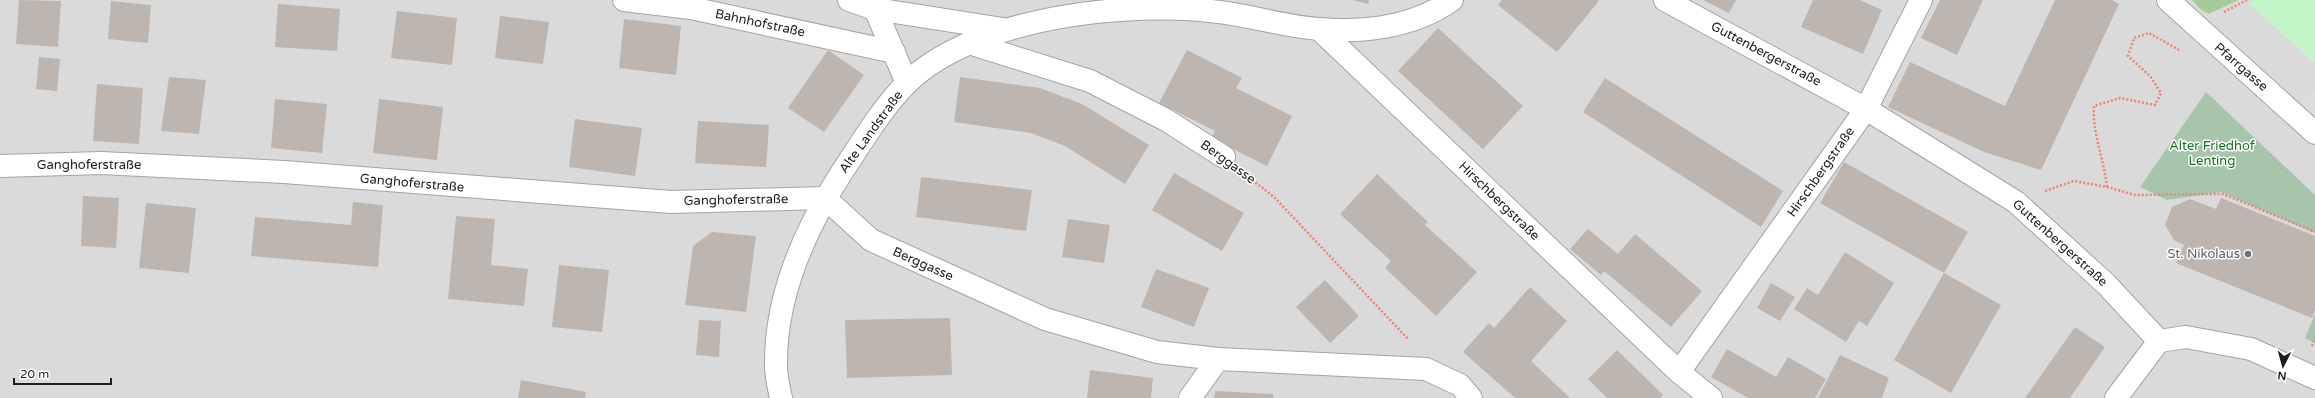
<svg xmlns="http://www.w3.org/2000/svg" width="2315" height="398" font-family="'Varela Round',sans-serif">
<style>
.residential{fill:#dbdada}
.forest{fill:#a7ca9a}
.cemetery{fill:#a6c5ab}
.park{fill:#c2f5c8}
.parking{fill:#ddd}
.building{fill:#bdb6b0}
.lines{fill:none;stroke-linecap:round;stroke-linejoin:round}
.street-casing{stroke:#a4a4a4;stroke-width:24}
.path{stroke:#f08271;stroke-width:2.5;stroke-dasharray:2 2;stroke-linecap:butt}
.street{stroke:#fff;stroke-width:22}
.worship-dot{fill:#6b7280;stroke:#fff;stroke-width:1.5}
.labels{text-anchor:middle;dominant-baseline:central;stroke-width:3;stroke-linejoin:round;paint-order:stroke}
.street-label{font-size:13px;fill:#1d1d1d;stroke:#fff}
.park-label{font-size:13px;fill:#12731d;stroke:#fff}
.worship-label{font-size:13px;fill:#5b616d;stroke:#fff;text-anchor:end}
</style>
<rect width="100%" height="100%" fill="#edeae3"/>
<path class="residential" d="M0,0H2192L2200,9L2210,14L2239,0H2253L2249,3L2315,63V398H0Z"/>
<path class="forest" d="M2192,0H2239L2209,14L2200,9Z"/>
<g class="cemetery">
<path d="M2206,92L2315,195V233L2221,192L2167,200L2140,187Z"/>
<path d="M2315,314V343L2305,338Z"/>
</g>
<path class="park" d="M2253,0H2315V63L2248,3Z"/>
<path class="parking" d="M2315,90V132L2294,112Z"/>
<g class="building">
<path d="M19,0L61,1L58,47L16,44Z"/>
<path d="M1353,0H1369L1368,4Z"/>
<path d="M1502,0H1597L1599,1L1557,52L1498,5Z"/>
<path d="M1703,0H1736L1729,13Z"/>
<path d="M1813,0H1860L1882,10L1863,54L1801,27Z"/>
<path d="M1940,0H1983L1957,55L1921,38Z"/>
<path d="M2055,0H2112L2119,4L2041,170L1984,152L1888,107L1910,62L2005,106Z"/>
<path d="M111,1L151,5L148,43L108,39Z"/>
<path d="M278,4L340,9L337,51L275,47Z"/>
<path d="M397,11L457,18L452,65L391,58Z"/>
<path d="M500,16L549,22L543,64L495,58Z"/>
<path d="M624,19L681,26L676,75L619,68Z"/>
<path d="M1438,28L1523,106L1483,149L1398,71Z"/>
<path d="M828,50L864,75L824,132L788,108Z"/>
<path d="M1187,50L1242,78L1236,88L1292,116L1267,166L1211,138L1215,131L1159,103Z"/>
<path d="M39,57L60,59L57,91L36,89Z"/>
<path d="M169,77L206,80L199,134L161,131Z"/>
<path d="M960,77L1040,88L1082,104L1149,145L1125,184L1065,146L1031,133L954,122Z"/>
<path d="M1605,78L1783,191L1761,227L1583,112Z"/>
<path d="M97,84L143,88L139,144L93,141Z"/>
<path d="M275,99L327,104L322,153L271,148Z"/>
<path d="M379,99L443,107L437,160L373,153Z"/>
<path d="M575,119L642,128L635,176L569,167Z"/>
<path d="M698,121L769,125L766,167L695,163Z"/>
<path d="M1844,162L1968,232L1944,273L1820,203Z"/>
<path d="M1174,173L1244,213L1222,251L1152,210Z"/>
<path d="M1377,174L1428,222L1425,225L1477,272L1436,316L1385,268L1391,261L1340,214Z"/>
<path d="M921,177L1032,190L1026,231L916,217Z"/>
<path d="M83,196L119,198L116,248L81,246Z"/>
<path d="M2221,198L2315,236V310L2312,318L2176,263L2184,245L2174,240L2165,225L2172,207L2190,199L2216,209Z"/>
<path d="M353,202L383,205L378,267L251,256L255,217L351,225Z"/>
<path d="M146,203L196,208L189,273L139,268Z"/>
<path d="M456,216L495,219L491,265L528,269L524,306L448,299Z"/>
<path d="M1068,219L1110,225L1104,263L1062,257Z"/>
<path d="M1588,229L1618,254L1635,234L1702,291L1671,327L1604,271L1601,275L1570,249Z"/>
<path d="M712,232L756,236L746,312L685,305L693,246Z"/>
<path d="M1845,252L1894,283L1867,326L1859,321L1846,342L1794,309L1807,288L1818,295Z"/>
<path d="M559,265L609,270L602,332L552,327Z"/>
<path d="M1156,269L1209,288L1194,327L1141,307Z"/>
<path d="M1944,273L2001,305L1951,393L1894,360Z"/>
<path d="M1325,280L1359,316L1330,343L1296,307Z"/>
<path d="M1771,283L1795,297L1780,321L1757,308Z"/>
<path d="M1530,287L1567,321L1531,361L1570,398H1515L1463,352L1489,323L1494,328Z"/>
<path d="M950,318L952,375L847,378L845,320Z"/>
<path d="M699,320L721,321L719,357L696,355Z"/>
<path d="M2075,327L2105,347L2070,398H2025Z"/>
<path d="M1727,349L1776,377L1788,357L1826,379L1815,398H1748L1711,377Z"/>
<path d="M1617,350L1663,395L1660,398H1607L1588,379Z"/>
<path d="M1840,355L1889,378L1882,398H1818Z"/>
<path d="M1090,370L1153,378L1151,398H1087Z"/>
<path d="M521,380L586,392L585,398H518Z"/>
<path d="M1215,391L1273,394V398H1214Z"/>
</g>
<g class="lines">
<defs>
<g id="street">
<path d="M624,0L691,8L894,52"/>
<path d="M849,0L875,9L1003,29"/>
<path d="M1665,0L1866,109L2016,202L2106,284L2159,341L2186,337L2251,349L2315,378"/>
<path d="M2168,0L2315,133"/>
<path d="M875,9L907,83"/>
<path d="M1319,29L1679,372L1711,398"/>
<path d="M969,43L1090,81L1166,120L1224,157"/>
<path d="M0,166L101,163L284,172L671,202L825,198L871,240L1045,319L1157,352L1218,359L1426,369L1460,385L1471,398"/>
<path d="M1679,372L1866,109L1921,0"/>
<path d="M781,398C779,388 776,377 776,366C775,297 805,229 842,172C862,142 882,108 907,83C974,17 1129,0 1219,12C1253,16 1286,27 1319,29C1364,33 1414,27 1452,0"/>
<path d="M1190,398L1218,359"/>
<path d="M2116,398L2159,341"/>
</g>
</defs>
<use href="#street" class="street-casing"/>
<g class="path">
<path d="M2224,12L2247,0"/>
<path d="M1246,175L1274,197L1408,339"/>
<path d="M2107,187C2104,159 2092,133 2094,106L2120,98L2155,105L2161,93L2150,76L2128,56L2134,38L2149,33L2179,50"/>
<path d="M2045,191L2074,181L2107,187L2135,195L2223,194L2315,232"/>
<path d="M2312,346L2315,338"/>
</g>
<use href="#street" class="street"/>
</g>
<circle class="worship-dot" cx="2248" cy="254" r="4"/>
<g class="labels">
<g class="street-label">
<text transform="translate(760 23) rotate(12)">Bahnhofstraße</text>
<text transform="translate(1766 54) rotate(28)">Guttenbergerstraße</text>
<text transform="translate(2241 67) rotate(41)">Pfarrgasse</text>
<text transform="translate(871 132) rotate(-54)">Alte Landstraße</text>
<text transform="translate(1228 162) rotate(36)">Berggasse</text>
<text x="89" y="165">Ganghoferstraße</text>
<text transform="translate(1821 172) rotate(-55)">Hirschbergstraße</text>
<text transform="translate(412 183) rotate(5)">Ganghoferstraße</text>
<text transform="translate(736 200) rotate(-1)">Ganghoferstraße</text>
<text transform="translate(1499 201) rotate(44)">Hirschbergstraße</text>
<text transform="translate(2060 243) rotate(42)">Guttenbergerstraße</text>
<text transform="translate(923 264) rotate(24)">Berggasse</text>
</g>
<g class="park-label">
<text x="2212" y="146">Alter Friedhof<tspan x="2212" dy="15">Lenting</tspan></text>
</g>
<g class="worship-label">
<text x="2240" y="254">St. Nikolaus</text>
</g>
</g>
<g transform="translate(2283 366) rotate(186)" stroke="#ffffff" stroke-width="3" paint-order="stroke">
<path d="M0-3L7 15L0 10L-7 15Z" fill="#1d1d1d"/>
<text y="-6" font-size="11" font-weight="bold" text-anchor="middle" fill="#1d1d1d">N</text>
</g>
<path d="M14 378v6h97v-6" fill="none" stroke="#1d1d1d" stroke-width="2"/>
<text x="20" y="378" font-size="12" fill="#1d1d1d" stroke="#ffffff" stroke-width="3" paint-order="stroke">20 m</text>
</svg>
